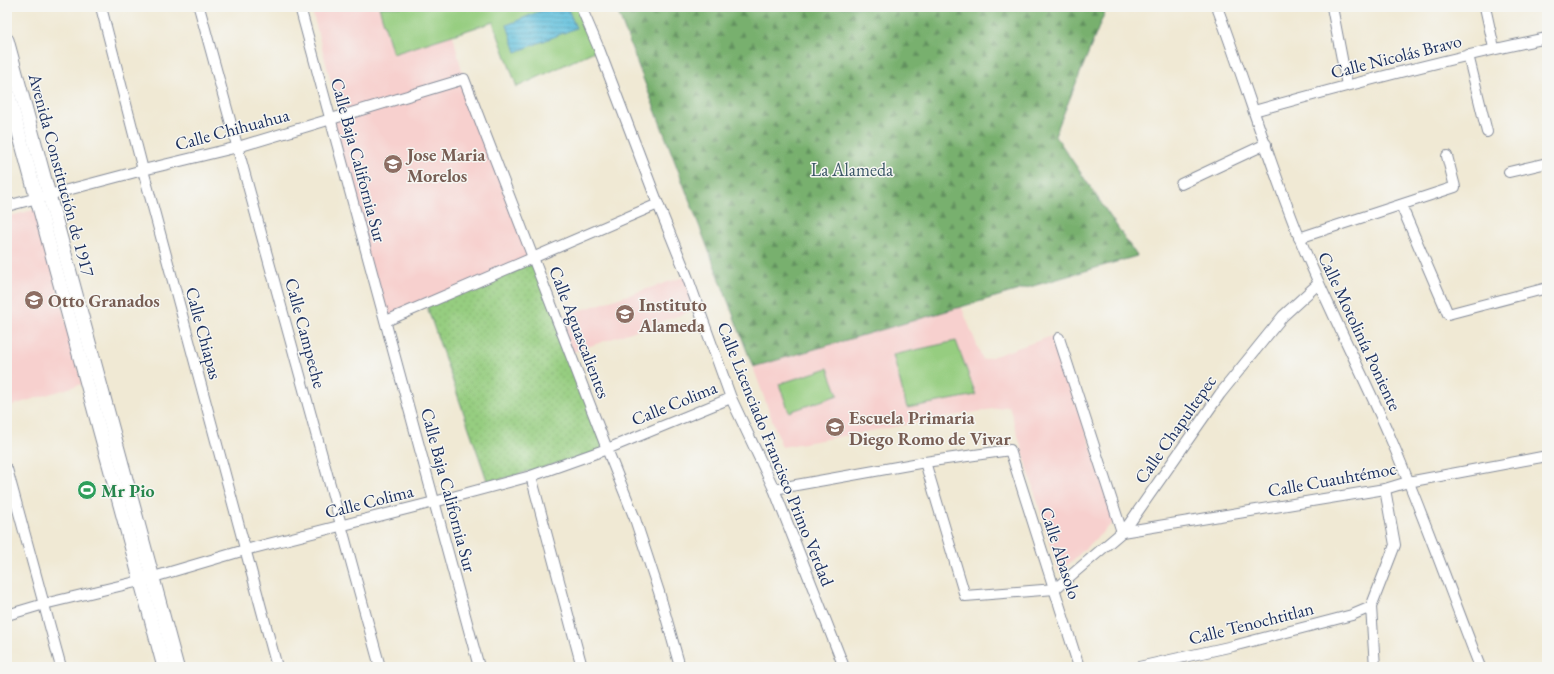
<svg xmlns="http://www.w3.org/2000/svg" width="1554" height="674" font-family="'EB Garamond',serif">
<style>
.built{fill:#f7d0ce}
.green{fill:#96cd80;stroke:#587e6f}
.forest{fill:url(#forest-firs);stroke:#4a7066}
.garden{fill:url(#garden-dots);stroke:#587e6f}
.water{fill:url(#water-rules);stroke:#3c789e}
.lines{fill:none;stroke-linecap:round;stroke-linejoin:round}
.minor-casing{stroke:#868c99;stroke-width:12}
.tertiary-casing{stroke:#868c99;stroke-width:15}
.minor{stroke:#fff;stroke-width:10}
.tertiary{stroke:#fff;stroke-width:13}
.labels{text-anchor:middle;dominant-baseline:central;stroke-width:3;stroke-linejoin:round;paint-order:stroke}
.street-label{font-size:18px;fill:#1b2f5e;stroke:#f6f6f2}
.education-label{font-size:18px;font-weight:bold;fill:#785e54;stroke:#f6f6f2;text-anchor:start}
.park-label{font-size:18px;fill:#3a5666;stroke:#f6f6f2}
.leisure-label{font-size:18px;font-weight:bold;fill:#27864d;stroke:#f6f6f2;text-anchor:start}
</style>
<defs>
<pattern id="forest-firs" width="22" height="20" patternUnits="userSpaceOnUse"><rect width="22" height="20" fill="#78b06e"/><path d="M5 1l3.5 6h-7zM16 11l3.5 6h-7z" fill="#62905e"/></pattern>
<pattern id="garden-dots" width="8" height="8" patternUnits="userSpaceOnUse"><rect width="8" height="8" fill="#96cd80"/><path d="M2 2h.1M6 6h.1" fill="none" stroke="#81b071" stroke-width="1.8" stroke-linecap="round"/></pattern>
<pattern id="water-rules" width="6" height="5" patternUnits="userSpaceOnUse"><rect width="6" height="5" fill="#5ec0dd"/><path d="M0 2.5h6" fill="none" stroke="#4d9cb6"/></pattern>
</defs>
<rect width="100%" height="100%" fill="#f6f6f2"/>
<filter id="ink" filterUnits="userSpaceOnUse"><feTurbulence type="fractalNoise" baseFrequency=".025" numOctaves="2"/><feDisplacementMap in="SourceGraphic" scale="8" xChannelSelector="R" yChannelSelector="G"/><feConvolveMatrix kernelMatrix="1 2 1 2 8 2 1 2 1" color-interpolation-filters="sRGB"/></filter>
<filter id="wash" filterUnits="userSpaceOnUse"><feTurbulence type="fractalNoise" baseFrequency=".012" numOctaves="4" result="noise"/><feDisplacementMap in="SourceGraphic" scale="16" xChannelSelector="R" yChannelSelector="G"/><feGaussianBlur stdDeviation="0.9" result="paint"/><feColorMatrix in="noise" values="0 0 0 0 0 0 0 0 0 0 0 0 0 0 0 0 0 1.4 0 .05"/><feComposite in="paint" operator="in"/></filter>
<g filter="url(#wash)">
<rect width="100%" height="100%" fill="#f0e9d4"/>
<g class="built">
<path d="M311,7H379L393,54L453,35L464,79L534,258L386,321L330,119L340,116Z"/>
<path d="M37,209L82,384L7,407V217Z"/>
<path d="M687,276L692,311L570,353L557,318Z"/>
<path d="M961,306L983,360L1052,336L1117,519L1059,573L1009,406L782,447L753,367Z"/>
</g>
<g class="green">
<path d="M379,7H581L599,49L517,87L493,22L393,54Z"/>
<path d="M956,341L976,395L907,408L893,355Z"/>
<path d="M828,368L838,395L789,412L779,384Z"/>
</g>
<path class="forest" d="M616,7H1107L1055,135L1137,256L753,367Z"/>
<path class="garden" d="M534,258L607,449L488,483L426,304Z"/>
<path class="water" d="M550,7H567L576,28L516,52L507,25Z"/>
</g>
<g filter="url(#ink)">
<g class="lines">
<defs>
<g id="minor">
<path d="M101,7L143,170L277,667"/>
<path d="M199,7C261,227 318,447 380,667"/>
<path d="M300,7L479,667"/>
<path d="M581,7L599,49L658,204L687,276L731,398L774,489L844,667"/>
<path d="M1217,7C1246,84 1269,163 1300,239C1328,309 1364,375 1393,444C1424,517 1451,593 1480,667"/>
<path d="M1332,7L1347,85"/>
<path d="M1485,7L1494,48"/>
<path d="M1468,55L1487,132"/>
<path d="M1254,111C1351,84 1448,58 1547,38"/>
<path d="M1509,172L1547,163"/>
<path d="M1181,184L1266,144"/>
<path d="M1401,205L1448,314L1547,288"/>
<path d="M7,206L143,170L238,147L464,79L607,449L635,519L659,592L680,667"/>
<path d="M1299,238L1455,187L1447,156"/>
<path d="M386,321L658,204"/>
<path d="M1059,338L1122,532L1385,489L1408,482L1547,456"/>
<path d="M925,462L965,596L1055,589L1122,532L1129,524L1220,394L1283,316L1318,284"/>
<path d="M7,469L61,667"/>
<path d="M531,476L582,667"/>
<path d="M774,489L925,462L1010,450L1079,667"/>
<path d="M7,615L44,604L140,581L245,550L434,502L531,476L607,449L731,398"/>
<path d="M1139,667L1233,646L1352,615L1371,607"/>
<path d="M1375,667L1371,607L1395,545L1385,489"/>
</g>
<g id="tertiary">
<path d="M7,40L177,667"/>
<path d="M7,89L164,667"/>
</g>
</defs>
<use href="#minor" class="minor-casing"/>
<use href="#tertiary" class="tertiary-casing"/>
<use href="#minor" class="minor"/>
<use href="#tertiary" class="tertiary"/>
</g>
</g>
<defs>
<symbol id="school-disc" viewBox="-11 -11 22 22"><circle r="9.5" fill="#8d6e63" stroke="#f6f6f2"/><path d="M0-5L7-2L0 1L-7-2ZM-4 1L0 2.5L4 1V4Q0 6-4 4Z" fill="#fff"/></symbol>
<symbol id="stadium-disc" viewBox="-11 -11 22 22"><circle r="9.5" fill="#2e9e5b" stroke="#f6f6f2"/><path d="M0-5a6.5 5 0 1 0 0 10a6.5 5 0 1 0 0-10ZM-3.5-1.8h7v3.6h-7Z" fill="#fff"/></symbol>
</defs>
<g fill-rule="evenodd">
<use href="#school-disc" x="382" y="153" width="22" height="22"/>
<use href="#school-disc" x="23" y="289" width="22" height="22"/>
<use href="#school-disc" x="614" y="303" width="22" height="22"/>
<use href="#school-disc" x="824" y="416" width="22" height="22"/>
<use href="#stadium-disc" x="76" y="479" width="22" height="22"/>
</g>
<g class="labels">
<g class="street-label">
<text transform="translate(1396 56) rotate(-14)">Calle Nicolás Bravo</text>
<text transform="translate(232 129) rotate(-15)">Calle Chihuahua</text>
<text transform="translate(359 160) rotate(75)">Calle Baja California Sur</text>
<text transform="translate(62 175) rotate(75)">Avenida Constitución de 1917</text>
<text transform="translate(1360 331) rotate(65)">Calle Motolinía Poniente</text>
<text transform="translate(580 332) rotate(69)">Calle Aguascalientes</text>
<text transform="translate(204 333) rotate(75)">Calle Chiapas</text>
<text transform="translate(306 333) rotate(75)">Calle Campeche</text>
<text transform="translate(674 403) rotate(-22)">Calle Colima</text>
<text transform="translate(1175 429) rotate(-55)">Calle Chapultepec</text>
<text transform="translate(776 454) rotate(68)">Calle Licenciado Francisco Primo Verdad</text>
<text transform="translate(1332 479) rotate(-10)">Calle Cuauhtémoc</text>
<text transform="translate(449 490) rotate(75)">Calle Baja California Sur</text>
<text transform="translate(369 501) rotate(-14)">Calle Colima</text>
<text transform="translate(1061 553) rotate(72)">Calle Abasolo</text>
<text transform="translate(1251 623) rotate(-14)">Calle Tenochtitlan</text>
</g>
<g class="education-label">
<text x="407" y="154">Jose Maria<tspan x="407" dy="21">Morelos</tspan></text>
<text x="48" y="300">Otto Granados</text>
<text x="639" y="304">Instituto<tspan x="639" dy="21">Alameda</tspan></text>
<text x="849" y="417">Escuela Primaria<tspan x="849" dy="21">Diego Romo de Vivar</tspan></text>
</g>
<g class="park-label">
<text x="852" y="169">La Alameda</text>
</g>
<g class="leisure-label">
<text x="101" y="490">Mr Pio</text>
</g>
</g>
<rect width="1554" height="674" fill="none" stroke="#f6f6f2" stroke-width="24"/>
</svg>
